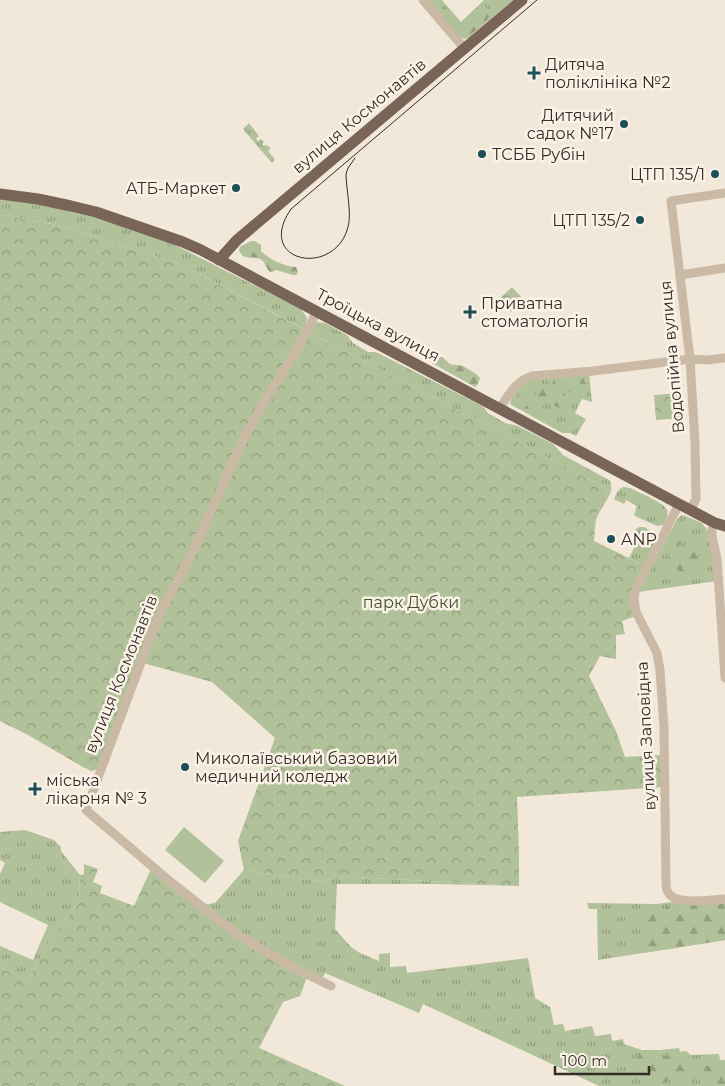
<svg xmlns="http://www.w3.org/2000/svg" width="725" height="1086" font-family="Montserrat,sans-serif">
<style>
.grass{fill:url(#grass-tufts)}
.forest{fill:url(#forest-firs)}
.park{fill:url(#park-crowns)}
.pitch{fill:#b1c199}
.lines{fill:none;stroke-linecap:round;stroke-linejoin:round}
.minor{stroke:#cab9a5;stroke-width:9}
.major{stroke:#786557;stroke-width:11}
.tram{stroke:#362c27;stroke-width:1}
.poi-dot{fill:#1b5058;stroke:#faf2e6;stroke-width:2}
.labels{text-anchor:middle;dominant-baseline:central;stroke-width:5;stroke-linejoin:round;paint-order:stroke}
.poi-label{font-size:16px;fill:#362c27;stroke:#faf2e6;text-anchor:start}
.street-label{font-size:16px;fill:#362c27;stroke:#faf2e6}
.park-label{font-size:16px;fill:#42552a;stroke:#faf2e6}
</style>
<defs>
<pattern id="grass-tufts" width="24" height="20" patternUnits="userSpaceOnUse" patternTransform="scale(1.25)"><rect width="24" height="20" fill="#b1c199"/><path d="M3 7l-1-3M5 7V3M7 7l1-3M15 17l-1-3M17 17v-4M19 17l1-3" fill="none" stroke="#919d7d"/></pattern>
<pattern id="forest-firs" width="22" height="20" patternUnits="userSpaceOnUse" patternTransform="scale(1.25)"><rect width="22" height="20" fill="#b1c199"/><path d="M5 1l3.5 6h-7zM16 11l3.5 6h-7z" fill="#919d7d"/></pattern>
<pattern id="park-crowns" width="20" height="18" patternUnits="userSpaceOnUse" patternTransform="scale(1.25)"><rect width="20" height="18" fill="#b1c199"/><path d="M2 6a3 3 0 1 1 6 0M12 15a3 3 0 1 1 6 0" fill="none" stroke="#919d7d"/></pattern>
</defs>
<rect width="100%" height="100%" fill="#f2e8d9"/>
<g class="grass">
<path d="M428,0H442L461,22L484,0H513L468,38L464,39L458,36Z"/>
<path d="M249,123L259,136L256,139L258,141L261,139L264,142L262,144L264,146L266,145L271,148L268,151L275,160L272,163L243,129Z"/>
<path d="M0,198L70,210L95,217L145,233L177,246L301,309L307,318L304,329L182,265L62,226L0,214Z"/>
<path d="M316,322L325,323L347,335L353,343L368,352H376L482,406L488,413L505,423L518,426L553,444L563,455L609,480C618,491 599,508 596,520C595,527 595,534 594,541L595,516L609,490L309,332L313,324Z"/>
<path d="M589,373L592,402L582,399L575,413L586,419L576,436L570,433H562L510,404L512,396L525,381Z"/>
<path d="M624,487L630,488C638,492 665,503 667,510C669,515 666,521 664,525L657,526L635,516L634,515L637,506L626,500L624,504L614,499C617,493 618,488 624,487Z"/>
<path d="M683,515L702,523L708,531L717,581L638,592L676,521L680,516Z"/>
<path d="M640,527H644L656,534L657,538L645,566L629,558L637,542L632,540L637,528Z"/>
<path d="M25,830L54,840L61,847V851L80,875L79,902L50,940L29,979L25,980L0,967V946L33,960L48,925L0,902V874L5,863L0,860V832Z"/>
<path d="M244,870L324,882L335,876L519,886L435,884H337L335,929L351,947L360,953L379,961V954L390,953V967L406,966L407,973L528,958L535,998L550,1007L554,1025L563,1024L565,1031L592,1026L595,1036L611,1034L612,1041L623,1039L624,1044L642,1050H660L679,1048L680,1052L686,1051L691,1055L719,1054L720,1060H725V1086H599L423,1004L419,1013L325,973L322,979L264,949L203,905L215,903Z"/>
<path d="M671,902L681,904L725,903V940L598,960L597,909H589L587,903L657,904Z"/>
</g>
<g class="forest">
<path d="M430,0H435L437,4L447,8L454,16L453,21L454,24C457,27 460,28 464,26L466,18L481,4L483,5L487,10L491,12C489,20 474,34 466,36C463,36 460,35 458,34Z"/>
<path d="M251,241H255L261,245V251C268,259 286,267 296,267L298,272L296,275H293L276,270L272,272H270C266,268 265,261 260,259C251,255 244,262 239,250L240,247Z"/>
<path d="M439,357H442L450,364L463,366L476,374L480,378L478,384L475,387L473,386L432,363L431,359L433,358Z"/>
<path d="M568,377H581L584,379L585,383H588L590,384C588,386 587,389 584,390C578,394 572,388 563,394L564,398H567L569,406L567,409C561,410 553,404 546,403L542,406H534L531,403L526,400L525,404L529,408L528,413L515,406V403L518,399L517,392C520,387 525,384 531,385L533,388V395H538L543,386L547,387L549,385V378H554L557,388L561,392H562L564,390V385L568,383Z"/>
<path d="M673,535L677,537L680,542L679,545C686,557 697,547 709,549L710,552L700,553L699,556L705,560L706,565C701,569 689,570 682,572L674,567L668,555L673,549L668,543C668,539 669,537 673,535Z"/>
<path d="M678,903L696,905L697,906C703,903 707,906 713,905C717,904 721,903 725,903V940L644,953L640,942L643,938L642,934L645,930L643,924V912L658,907L660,908L663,913L665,911V905L669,907L671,911L676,912L678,911L676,905Z"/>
<path d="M640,1051L647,1053L651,1058H653L671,1055L677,1056L725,1071V1084L722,1086H700V1081L695,1078L687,1081L672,1079L663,1083H660L652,1079L645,1073L637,1061L639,1052Z"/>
</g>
<g class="park">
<path d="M0,214L62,226L182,265L609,490L595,516L594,541L645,566L636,584V616L622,621L625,634L616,635V659L600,656L589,676L616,731L625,757L662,755L663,787L517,797L519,854V886L335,876L324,882L244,870L238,841L275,738L212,682L143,663L98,768L95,770L91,771L83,767L28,735L0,721Z"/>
<path d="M512,287L524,300L511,312L499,299Z"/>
<path d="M680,393L682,418L656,420L654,395Z"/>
<path d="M84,864L98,869L93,882L102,886L100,893L134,906L151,869L214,921L307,977L300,996L283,1002L259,1048L345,1086H0V967L25,980L29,979L50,940L79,902L80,875L84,874Z"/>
</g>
<path class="pitch" d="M184,827L224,861L205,883L165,850Z"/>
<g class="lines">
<g class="minor">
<path d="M423,0L465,49"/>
<path d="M680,275L725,268"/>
<path d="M317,311L297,350L267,397L244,438L194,549L162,610L152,633L86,810L166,878L238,935L292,967L331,986"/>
<path d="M500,408C510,393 515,382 532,376L593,371L690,359L707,360L725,358"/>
<path d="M679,504L638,585L635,592L634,598L636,612L657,653L660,670L664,727L666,884C666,888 667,892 670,895C679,905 712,900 725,899"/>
<path d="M690,510L696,499L695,443L690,359L671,201L725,193"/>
<path d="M715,523L712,529V536L717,559L725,678"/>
</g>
<g class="major">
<path d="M0,194L38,199L71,206L96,212L183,242L201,250L679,504L715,523L725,526"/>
<path d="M219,260L237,240L522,0"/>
</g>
<path class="tram" d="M355,158L348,168L346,174C346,189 352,213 348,227C335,278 254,263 291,209L537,0"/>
</g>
<g class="poi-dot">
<path d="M531.5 65.5h5v5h5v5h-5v5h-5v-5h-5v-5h5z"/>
<circle cx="624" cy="124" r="5"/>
<circle cx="482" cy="154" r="5"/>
<circle cx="715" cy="174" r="5"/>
<circle cx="236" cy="188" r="5"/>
<circle cx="640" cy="220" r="5"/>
<path d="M467.5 304.5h5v5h5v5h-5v5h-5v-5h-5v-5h5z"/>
<circle cx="611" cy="539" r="5"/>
<circle cx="185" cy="767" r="5"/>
<path d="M32.5 781.5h5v5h5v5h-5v5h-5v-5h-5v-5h5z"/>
</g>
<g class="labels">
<g class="poi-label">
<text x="545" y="64">Дитяча<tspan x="545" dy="18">поліклініка №2</tspan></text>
<text x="614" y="115" text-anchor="end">Дитячий<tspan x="614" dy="18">садок №17</tspan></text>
<text x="492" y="154">ТСББ Рубін</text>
<text x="705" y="174" text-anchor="end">ЦТП 135/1</text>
<text x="226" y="188" text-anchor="end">АТБ-Маркет</text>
<text x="630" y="220" text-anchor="end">ЦТП 135/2</text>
<text x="481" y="303">Приватна<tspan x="481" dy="18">стоматологія</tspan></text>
<text x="621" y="539">ANP</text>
<text x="195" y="758">Миколаївський базовий<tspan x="195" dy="18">медичний коледж</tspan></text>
<text x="46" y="780">міська<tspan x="46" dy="18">лікарня № 3</tspan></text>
</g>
<g class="street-label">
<text transform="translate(359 116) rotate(-40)">вулиця Космонавтів</text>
<text transform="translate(378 325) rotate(28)">Троїцька вулиця</text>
<text transform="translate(672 357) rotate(-95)">Водопійна вулиця</text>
<text transform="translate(121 674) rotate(-68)">вулиця Космонавтів</text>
<text transform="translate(646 736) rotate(-93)">вулиця Заповідна</text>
</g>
<g class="park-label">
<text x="411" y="602">парк Дубки</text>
</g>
</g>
<path d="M555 1066v8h94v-8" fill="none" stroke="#362c27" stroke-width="2.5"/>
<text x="562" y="1066" font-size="15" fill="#362c27" stroke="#faf2e6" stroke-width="4" paint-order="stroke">100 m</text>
</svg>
